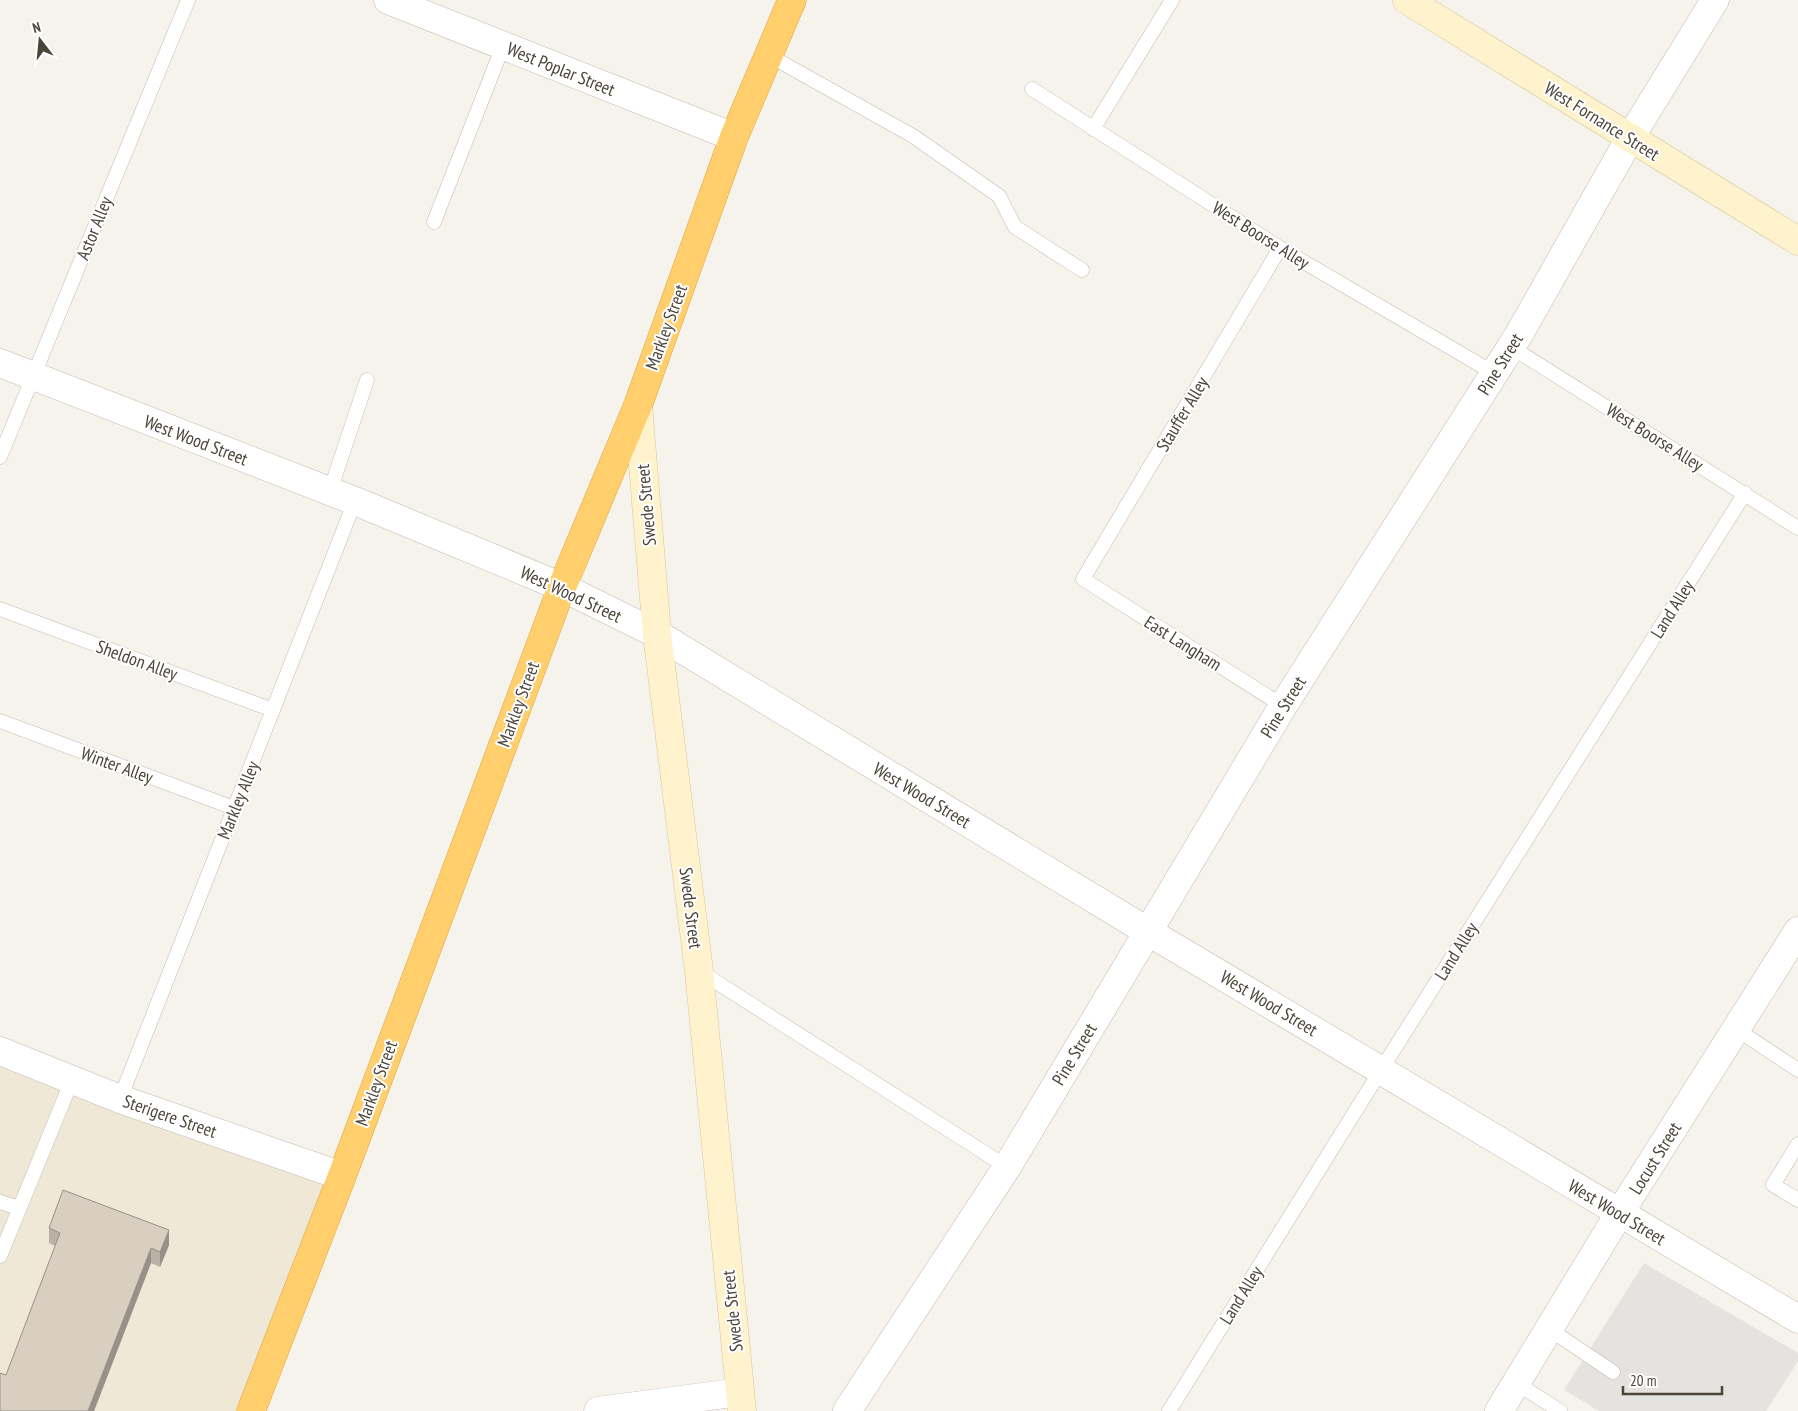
<svg xmlns="http://www.w3.org/2000/svg" width="1798" height="1411" font-family="'PT Sans Narrow',sans-serif">
<style>
.education{fill:#efe8d6}
.parking{fill:#e5e3e0}
.lines{fill:none;stroke-linecap:round;stroke-linejoin:round}
.lane-casing{stroke:#c2bbae;stroke-width:15}
.street-casing{stroke:#c2bbae;stroke-width:29}
.secondary-casing{stroke:#d6c79b;stroke-width:29}
.highway-casing{stroke:#e0a43c;stroke-width:29}
.lane{stroke:#fff;stroke-width:14}
.street{stroke:#fff;stroke-width:28}
.secondary{stroke:#fff3cd;stroke-width:28}
.highway{stroke:#ffcf6e;stroke-width:28}
.wall{fill:#bab2a6}
.shaded-wall{fill:#979187}
.building{fill:#d8cfc1;stroke:#979187}
.labels{text-anchor:middle;dominant-baseline:central;stroke-width:4;stroke-linejoin:round;paint-order:stroke}
.street-label{font-size:18px;fill:#4b4439;stroke:#fff}
</style>
<rect width="100%" height="100%" fill="#f6f3ec"/>
<path class="education" d="M0,1051L342,1176L251,1411H0Z"/>
<path class="parking" d="M1644,1263L1798,1353V1361L1766,1411H1599L1564,1390Z"/>
<g class="lines">
<defs>
<g id="lane">
<path d="M770,56L913,136L999,196L1015,227L1082,270"/>
<path d="M1032,89L1280,248L1494,373"/>
<path d="M1093,129L1172,0"/>
<path d="M434,222L503,46"/>
<path d="M1280,248L1083,579L1283,706"/>
<path d="M1511,347L1798,528"/>
<path d="M0,457L188,0"/>
<path d="M330,491L367,380"/>
<path d="M0,609L273,710"/>
<path d="M0,721L234,808"/>
<path d="M699,971L1007,1167"/>
<path d="M1736,1029L1798,1070"/>
<path d="M120,1099L355,501"/>
<path d="M1798,1144L1773,1185L1798,1200"/>
<path d="M0,1202L19,1208"/>
<path d="M0,1256L72,1080"/>
<path d="M1549,1329L1613,1372"/>
<path d="M1516,1383L1560,1411"/>
<path d="M1169,1411L1381,1070L1745,493"/>
</g>
<g id="street">
<path d="M388,0L734,137"/>
<path d="M0,363L355,501L562,587L657,634L1147,931L1798,1319"/>
<path d="M0,1051L120,1099L342,1176"/>
<path d="M598,1411L740,1392"/>
<path d="M847,1411L1007,1167L1283,706L1518,336L1630,138L1715,0"/>
<path d="M1499,1411L1619,1214L1798,931"/>
</g>
<g id="secondary">
<path d="M1407,0L1798,241"/>
<path d="M638,405L657,634L699,971L742,1411"/>
</g>
<path id="highway" d="M251,1411L342,1176L562,587L638,405L734,137L792,0"/>
</defs>
<use href="#lane" class="lane-casing"/>
<use href="#street" class="street-casing"/>
<use href="#secondary" class="secondary-casing"/>
<use href="#highway" class="highway-casing"/>
<use href="#lane" class="lane"/>
<use href="#street" class="street"/>
<use href="#secondary" class="secondary"/>
<use href="#highway" class="highway"/>
</g>
<path class="wall" d="M49,1228L169,1245L160,1267L151,1263L94,1411H0L55,1246L49,1243Z"/>
<g class="shaded-wall">
<path d="M169,1230V1245L160,1267V1252Z"/>
<path d="M151,1248V1263L94,1411H88Z"/>
</g>
<path class="building" d="M63,1190L169,1230L160,1252L151,1248L88,1411H0V1373L6,1375L60,1233L49,1228Z"/>
<g class="labels">
<g class="street-label">
<text transform="translate(561 69) rotate(22)">West Poplar Street</text>
<text transform="translate(1602 121) rotate(32)">West Fornance Street</text>
<text transform="translate(94 228) rotate(-68)">Astor Alley</text>
<text transform="translate(1261 235) rotate(32)">West Boorse Alley</text>
<text transform="translate(666 327) rotate(-70)">Markley Street</text>
<text transform="translate(1500 364) rotate(-58)">Pine Street</text>
<text transform="translate(1182 414) rotate(-59)">Stauffer Alley</text>
<text transform="translate(1655 437) rotate(32)">West Boorse Alley</text>
<text transform="translate(196 440) rotate(21)">West Wood Street</text>
<text transform="translate(646 505) rotate(-95)">Swede Street</text>
<text transform="translate(571 594) rotate(25)">West Wood Street</text>
<text transform="translate(1672 609) rotate(-58)">Land Alley</text>
<text transform="translate(1183 643) rotate(32)">East Langham</text>
<text transform="translate(137 660) rotate(20)">Sheldon Alley</text>
<text transform="translate(518 704) rotate(-70)">Markley Street</text>
<text transform="translate(1283 707) rotate(-58)">Pine Street</text>
<text transform="translate(117 765) rotate(20)">Winter Alley</text>
<text transform="translate(922 795) rotate(31)">West Wood Street</text>
<text transform="translate(238 800) rotate(-68)">Markley Alley</text>
<text transform="translate(691 908) rotate(83)">Swede Street</text>
<text transform="translate(1456 951) rotate(-58)">Land Alley</text>
<text transform="translate(1269 1003) rotate(31)">West Wood Street</text>
<text transform="translate(1074 1054) rotate(-59)">Pine Street</text>
<text transform="translate(376 1083) rotate(-70)">Markley Street</text>
<text transform="translate(170 1116) rotate(19)">Sterigere Street</text>
<text transform="translate(1655 1158) rotate(-58)">Locust Street</text>
<text transform="translate(1617 1212) rotate(31)">West Wood Street</text>
<text transform="translate(1241 1295) rotate(-58)">Land Alley</text>
<text transform="translate(732 1311) rotate(-96)">Swede Street</text>
</g>
</g>
<g transform="translate(40 40) rotate(344)" stroke="#ffffff" stroke-width="4" paint-order="stroke">
<path d="M0-4L9 19L0 12L-9 19Z" fill="#4b4439"/>
<text y="-8" font-size="14" font-weight="bold" text-anchor="middle" fill="#4b4439">N</text>
</g>
<path d="M1623 1386v8h99v-8" fill="none" stroke="#4b4439" stroke-width="2.5"/>
<text x="1630" y="1386" font-size="15" fill="#4b4439" stroke="#ffffff" stroke-width="4" paint-order="stroke">20 m</text>
</svg>
